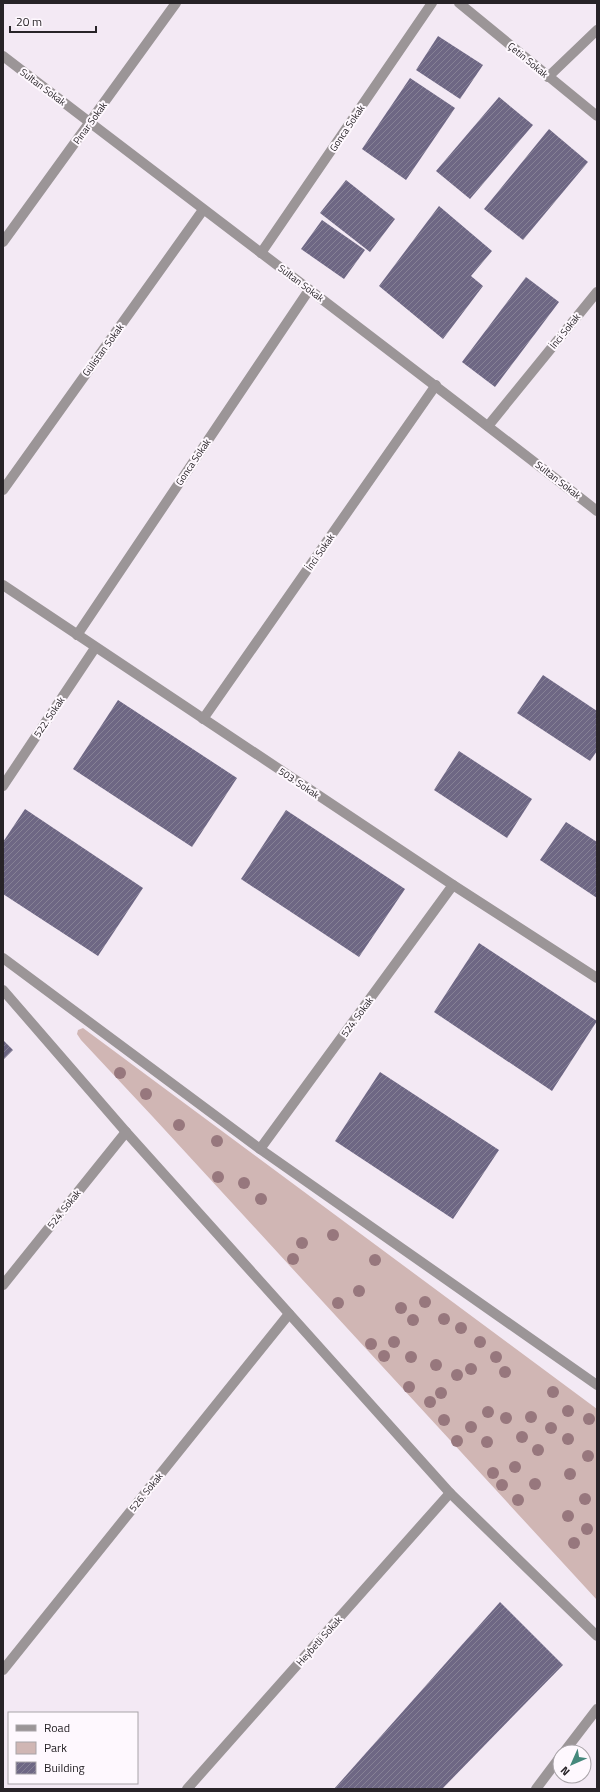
<svg xmlns="http://www.w3.org/2000/svg" width="600" height="1792" font-family="'Titillium Web',sans-serif">
<style>
.green{fill:#d0b6b4}
.building{fill:url(#building-hatch)}
.lines{fill:none;stroke-linecap:round;stroke-linejoin:round}
.minor{stroke:#9b9597;stroke-width:10}
.tree{fill:#97777d}
.labels{text-anchor:middle;dominant-baseline:central;stroke-width:4;stroke-linejoin:round;paint-order:stroke}
.street-label{font-size:10px;fill:#272327;stroke:#fef8fe}
</style>
<defs>
<pattern id="building-hatch" width="6" height="6" patternUnits="userSpaceOnUse"><rect width="6" height="6" fill="#6e6784"/><path d="M-1 1l2-2M0 6l6-6M5 7l2-2" fill="none" stroke="#868195"/></pattern>
</defs>
<rect width="100%" height="100%" fill="#f3e9f4"/>
<path class="green" d="M83,1028L597,1409V1600L153,1117L81,1040L77,1034L78,1030Z"/>
<g class="building">
<path d="M438,36L483,65L460,99L416,70Z"/>
<path d="M410,78L455,108L406,180L362,149Z"/>
<path d="M499,97L533,125L470,199L436,171Z"/>
<path d="M549,129L588,162L523,240L484,209Z"/>
<path d="M346,180L395,219L370,252L320,213Z"/>
<path d="M439,206L492,251L471,276L483,286L443,339L379,286Z"/>
<path d="M322,220L365,250L344,279L301,249Z"/>
<path d="M526,277L559,302L495,387L462,362Z"/>
<path d="M543,675L597,711V751L590,761L517,713Z"/>
<path d="M118,700L237,778L192,847L73,769Z"/>
<path d="M459,751L532,799L507,838L434,790Z"/>
<path d="M25,809L143,888L98,956L3,894V842Z"/>
<path d="M286,810L405,889L359,957L241,879Z"/>
<path d="M566,822L597,842V898L540,860Z"/>
<path d="M479,943L597,1021L552,1091L434,1012Z"/>
<path d="M3,1040L13,1050L3,1060Z"/>
<path d="M380,1072L499,1150L453,1219L335,1141Z"/>
<path d="M500,1602L563,1665L442,1789H334Z"/>
</g>
<g class="lines">
<g class="minor">
<path d="M459,3L597,116"/>
<path d="M3,56C201,208 400,357 597,511"/>
<path d="M548,77L597,30"/>
<path d="M3,242L176,3"/>
<path d="M261,253L432,3"/>
<path d="M488,426L597,292"/>
<path d="M3,490L203,210"/>
<path d="M3,585L453,885L597,978"/>
<path d="M77,635L309,290"/>
<path d="M203,719L436,385"/>
<path d="M3,786L95,648"/>
<path d="M3,958L260,1149L597,1385"/>
<path d="M3,990L126,1132L450,1493L597,1636"/>
<path d="M260,1149L453,885"/>
<path d="M3,1285L126,1132"/>
<path d="M3,1670L289,1314"/>
<path d="M564,1752L597,1709"/>
<path d="M187,1789L450,1493"/>
<path d="M536,1789L560,1757"/>
</g>
</g>
<g class="tree">
<circle cx="120" cy="1073" r="6"/>
<circle cx="146" cy="1094" r="6"/>
<circle cx="179" cy="1125" r="6"/>
<circle cx="217" cy="1141" r="6"/>
<circle cx="218" cy="1177" r="6"/>
<circle cx="244" cy="1183" r="6"/>
<circle cx="261" cy="1199" r="6"/>
<circle cx="333" cy="1235" r="6"/>
<circle cx="302" cy="1243" r="6"/>
<circle cx="293" cy="1259" r="6"/>
<circle cx="375" cy="1260" r="6"/>
<circle cx="359" cy="1291" r="6"/>
<circle cx="425" cy="1302" r="6"/>
<circle cx="338" cy="1303" r="6"/>
<circle cx="401" cy="1308" r="6"/>
<circle cx="444" cy="1319" r="6"/>
<circle cx="413" cy="1320" r="6"/>
<circle cx="461" cy="1328" r="6"/>
<circle cx="394" cy="1342" r="6"/>
<circle cx="480" cy="1342" r="6"/>
<circle cx="371" cy="1344" r="6"/>
<circle cx="384" cy="1356" r="6"/>
<circle cx="411" cy="1357" r="6"/>
<circle cx="496" cy="1357" r="6"/>
<circle cx="436" cy="1365" r="6"/>
<circle cx="471" cy="1369" r="6"/>
<circle cx="505" cy="1372" r="6"/>
<circle cx="457" cy="1375" r="6"/>
<circle cx="409" cy="1387" r="6"/>
<circle cx="553" cy="1392" r="6"/>
<circle cx="441" cy="1393" r="6"/>
<circle cx="430" cy="1402" r="6"/>
<circle cx="568" cy="1411" r="6"/>
<circle cx="488" cy="1412" r="6"/>
<circle cx="531" cy="1417" r="6"/>
<circle cx="506" cy="1418" r="6"/>
<circle cx="589" cy="1419" r="6"/>
<circle cx="444" cy="1420" r="6"/>
<circle cx="471" cy="1427" r="6"/>
<circle cx="551" cy="1428" r="6"/>
<circle cx="522" cy="1437" r="6"/>
<circle cx="568" cy="1439" r="6"/>
<circle cx="457" cy="1441" r="6"/>
<circle cx="487" cy="1442" r="6"/>
<circle cx="538" cy="1450" r="6"/>
<circle cx="588" cy="1456" r="6"/>
<circle cx="515" cy="1467" r="6"/>
<circle cx="493" cy="1473" r="6"/>
<circle cx="570" cy="1474" r="6"/>
<circle cx="535" cy="1484" r="6"/>
<circle cx="502" cy="1485" r="6"/>
<circle cx="585" cy="1499" r="6"/>
<circle cx="518" cy="1500" r="6"/>
<circle cx="568" cy="1516" r="6"/>
<circle cx="587" cy="1529" r="6"/>
<circle cx="574" cy="1543" r="6"/>
</g>
<g class="labels">
<g class="street-label">
<text transform="translate(528 60) rotate(40)">Çetin Sokak</text>
<text transform="translate(43 87) rotate(37)">Sultan Sokak</text>
<text transform="translate(90 123) rotate(-54)">Pınar Sokak</text>
<text transform="translate(347 128) rotate(-56)">Gonca Sokak</text>
<text transform="translate(301 283) rotate(37)">Sultan Sokak</text>
<text transform="translate(565 331) rotate(-51)">İnci Sokak</text>
<text transform="translate(103 350) rotate(-54)">Gülistan Sokak</text>
<text transform="translate(193 462) rotate(-56)">Gonca Sokak</text>
<text transform="translate(558 480) rotate(38)">Sultan Sokak</text>
<text transform="translate(320 552) rotate(-55)">İnci Sokak</text>
<text transform="translate(49 717) rotate(-56)">522. Sokak</text>
<text transform="translate(299 783) rotate(34)">503. Sokak</text>
<text transform="translate(357 1017) rotate(-54)">524. Sokak</text>
<text transform="translate(64 1209) rotate(-51)">524. Sokak</text>
<text transform="translate(146 1492) rotate(-51)">526. Sokak</text>
<text transform="translate(319 1641) rotate(-48)">Heybetli Sokak</text>
</g>
</g>
<rect width="600" height="1792" fill="none" stroke="#272327" stroke-width="8"/>
<rect x="8" y="1712" width="130" height="72" fill="#fef8fe" stroke="#a8a3a8"/>
<rect x="16" y="1725" width="20" height="6" fill="#9b9597" stroke="#a8a3a8"/>
<text x="44" y="1732" font-size="12" fill="#272327">Road</text>
<rect x="16" y="1742" width="20" height="12" fill="#d0b6b4" stroke="#a8a3a8"/>
<text x="44" y="1752" font-size="12" fill="#272327">Park</text>
<rect x="16" y="1762" width="20" height="12" fill="url(#building-hatch)" stroke="#a8a3a8"/>
<text x="44" y="1772" font-size="12" fill="#272327">Building</text>
<g transform="translate(572 1764) rotate(225)"><circle r="19" fill="#fef8fe" stroke="#a8a3a8"/>
<path d="M0-3L7 15L0 10L-7 15Z" fill="#45887c"/>
<text y="-6" font-size="11" font-weight="bold" text-anchor="middle" fill="#272327">N</text>
</g>
<path d="M10 26v6h86v-6" fill="none" stroke="#272327" stroke-width="2"/>
<text x="16" y="26" font-size="12" fill="#272327" stroke="#fef8fe" stroke-width="3" paint-order="stroke">20 m</text>
</svg>
